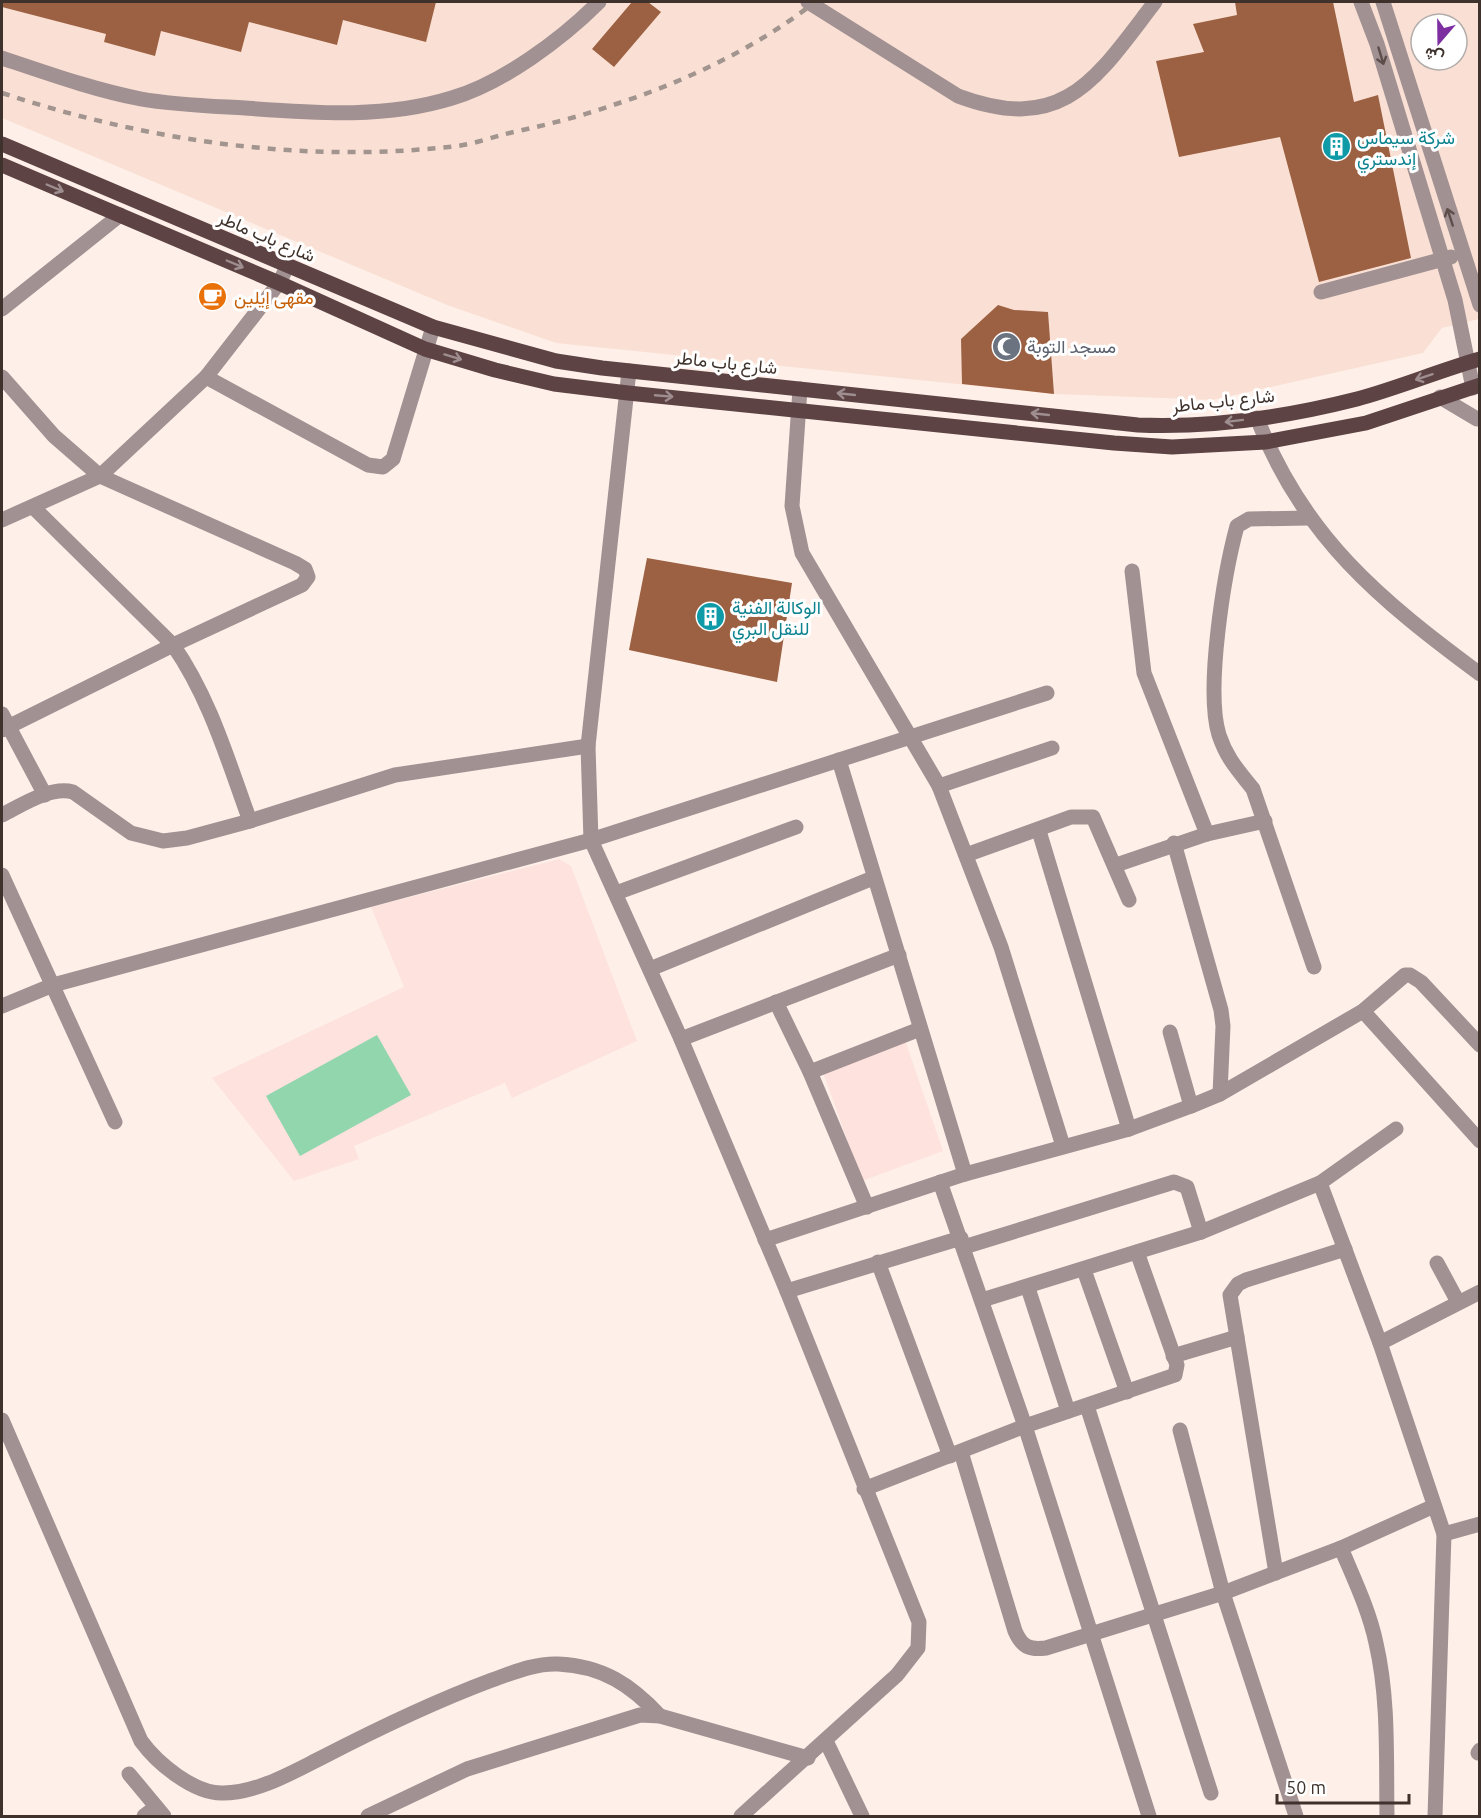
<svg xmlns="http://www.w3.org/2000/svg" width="1481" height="1818" font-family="Ubuntu,Vazirmatn,sans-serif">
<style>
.built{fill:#fae0d4;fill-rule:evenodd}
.education{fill:#fde2de}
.green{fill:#92d6ae}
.building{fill:#9c6142}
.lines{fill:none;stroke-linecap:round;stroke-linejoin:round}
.minor{stroke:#a29192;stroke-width:15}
.major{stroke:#5e4345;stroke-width:15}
.rail{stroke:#a2948e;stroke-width:4.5;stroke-dasharray:8 8;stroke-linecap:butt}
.oneway{stroke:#5d4e4b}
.oneway2{stroke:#9e8e8f}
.labels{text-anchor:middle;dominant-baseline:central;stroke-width:6;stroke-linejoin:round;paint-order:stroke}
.culture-label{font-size:18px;fill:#0d838f;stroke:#fff;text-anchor:start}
.street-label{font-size:18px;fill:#3f322c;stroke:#fff}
.food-label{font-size:18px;fill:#c56008;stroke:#fff;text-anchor:start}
.worship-label{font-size:18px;fill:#5b616d;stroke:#fff;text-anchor:start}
</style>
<rect width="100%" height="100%" fill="#fef0e9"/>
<path class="built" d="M2,2H1479V319L1442,328L1423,353L1213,400L1054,394L556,343L447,305L2,118ZM1421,24H1457V60H1421Z"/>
<g class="education">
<path d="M559,859L571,866L637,1041L512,1098L505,1083L354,1146L359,1159L294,1181L212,1078L404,987L371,907Z"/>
<path d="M905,1040L943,1151L862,1181L820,1064Z"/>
</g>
<path class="green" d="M377,1035L411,1095L300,1156L266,1096Z"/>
<g class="building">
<path d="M2,2H436L426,42L343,20L337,45L249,22L241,52L161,31L155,56L104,42L106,34L2,7Z"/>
<path d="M632,2H648L661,12L614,67L592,49Z"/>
<path d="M1235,2H1333L1354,102L1378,95L1411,258L1319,282L1280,137L1179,157L1156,61L1204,52L1193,24L1237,15Z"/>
<path d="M998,305L1014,310L1048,312L1054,394L962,384L961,339Z"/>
<path d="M647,558L792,583L777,682L629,650Z"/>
</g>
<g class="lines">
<g class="minor">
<path d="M808,2L958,96C1065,136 1097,77 1155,2"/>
<path d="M1361,2L1377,44L1455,300L1473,388"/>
<path d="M1383,2L1480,305"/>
<path d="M2,58C47,73 94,90 141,99C175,105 210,106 245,108C315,113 384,119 452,98C503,83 562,39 599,2"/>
<path d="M1321,292L1451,257"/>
<path d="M2,309L120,215"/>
<path d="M629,371L588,746L591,840L681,1039L787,1291L919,1622L918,1648L897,1675L741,1816"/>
<path d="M2,377L54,436L100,476L295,563L305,569L308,577L302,585L173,645L2,730"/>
<path d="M206,377L368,465L383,467L393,459L433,327"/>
<path d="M800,389L792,506L802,553L939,786L1001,947L1063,1146"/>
<path d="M1440,397L1477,419"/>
<path d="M1257,418C1303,537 1380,600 1480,674"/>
<path d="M34,508L173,645C210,698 228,761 250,821"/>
<path d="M1309,518L1249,519L1237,526C1224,574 1205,690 1219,735C1227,759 1238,770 1253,789L1314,967"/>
<path d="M2,520L100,476L206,377L279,283L287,267"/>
<path d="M1132,571L1144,673L1207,834"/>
<path d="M2,714L45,795"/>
<path d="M839,760L965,1174"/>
<path d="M939,786L1052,748"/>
<path d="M2,815C22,805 50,786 73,792L131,833L163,841L187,838L250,821L395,775L588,746"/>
<path d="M1039,831L1129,1129"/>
<path d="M1174,843L1221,1010L1223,1026L1220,1094"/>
<path d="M966,855L1071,817H1093L1129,900"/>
<path d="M1116,865L1207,834L1265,821"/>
<path d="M2,875L115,1122"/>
<path d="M616,893L796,827"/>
<path d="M650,969L873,878"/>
<path d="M776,1002L810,1072L867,1207"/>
<path d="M2,1006L53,985L591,840L1047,693"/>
<path d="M1363,1011L1480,1141"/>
<path d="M1170,1032L1191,1106"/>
<path d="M681,1039L899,955"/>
<path d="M810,1072L920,1029"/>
<path d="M940,1182L1025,1426L1149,1816"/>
<path d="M1320,1183L1380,1343L1444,1534L1435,1816"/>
<path d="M765,1240L965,1174L1129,1129L1191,1106L1220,1094L1363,1011L1405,975H1410L1421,982L1480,1045"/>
<path d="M964,1247L1174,1182L1187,1187L1201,1232"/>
<path d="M878,1262L950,1456"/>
<path d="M1437,1263L1458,1302"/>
<path d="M1084,1270L1127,1392"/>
<path d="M1028,1288L1068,1411"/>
<path d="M787,1291L961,1238"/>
<path d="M982,1300L1201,1232L1320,1183L1396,1129"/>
<path d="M1380,1343L1480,1292"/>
<path d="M1173,1356L1237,1337"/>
<path d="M1087,1406L1211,1793"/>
<path d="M2,1420L141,1741C157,1763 194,1794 223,1793C257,1793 293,1772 321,1758C377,1729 433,1702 492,1680C512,1673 535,1663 558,1664C603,1666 631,1685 660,1716"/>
<path d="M1180,1430L1223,1593L1296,1816"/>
<path d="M961,1452L1015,1631C1022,1647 1029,1650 1046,1648L1223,1593L1341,1548L1434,1506"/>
<path d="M864,1489L1025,1426L1175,1375L1177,1365L1137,1252"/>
<path d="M1444,1534L1480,1524"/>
<path d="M1341,1548C1354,1579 1369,1610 1376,1643C1389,1699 1386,1759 1387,1816"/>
<path d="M1276,1573L1230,1295L1238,1284L1246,1280L1345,1249"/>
<path d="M826,1741L862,1816"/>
<path d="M1478,1753L1480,1750"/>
<path d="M129,1774L164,1816"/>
<path d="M144,1816L156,1807"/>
<path d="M368,1816L467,1769L640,1715L660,1716L808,1758"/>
</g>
<g class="major">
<path d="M2,144L433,327L556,361L602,368L1138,425C1211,428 1286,417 1357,399C1398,388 1438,371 1480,359"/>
<path d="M2,165L279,283L425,349L495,370L554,384L628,393L1114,443L1172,447L1266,442L1366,423L1480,385"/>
</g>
<path class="rail" d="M2,93C147,141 304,164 457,146C473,144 490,138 505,134C541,126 576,118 610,106C682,83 755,49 815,2"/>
</g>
<defs><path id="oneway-shaft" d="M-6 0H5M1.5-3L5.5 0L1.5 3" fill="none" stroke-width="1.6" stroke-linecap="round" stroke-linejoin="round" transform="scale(1.5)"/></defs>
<g class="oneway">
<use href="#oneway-shaft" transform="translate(1381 56) rotate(73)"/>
<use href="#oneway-shaft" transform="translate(1450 217) rotate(-108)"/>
</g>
<g class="oneway2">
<use href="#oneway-shaft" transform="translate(55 188) rotate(23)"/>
<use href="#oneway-shaft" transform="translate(235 264) rotate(23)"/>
<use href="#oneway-shaft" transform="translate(453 357) rotate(17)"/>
<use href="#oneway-shaft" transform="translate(1424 377) rotate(162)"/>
<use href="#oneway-shaft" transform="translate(846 394) rotate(-174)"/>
<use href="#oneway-shaft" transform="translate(664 396) rotate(5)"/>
<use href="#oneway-shaft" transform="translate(1040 414) rotate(-174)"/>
<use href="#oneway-shaft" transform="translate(1234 421) rotate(173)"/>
</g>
<defs>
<symbol id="building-disc" viewBox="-11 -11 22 22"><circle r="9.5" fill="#0f9aa8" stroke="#fff"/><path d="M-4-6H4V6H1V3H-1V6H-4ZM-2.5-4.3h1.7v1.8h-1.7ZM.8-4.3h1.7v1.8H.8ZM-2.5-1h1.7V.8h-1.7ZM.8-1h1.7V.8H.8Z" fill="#fff"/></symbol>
<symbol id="cafe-disc" viewBox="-11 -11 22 22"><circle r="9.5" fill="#e8710a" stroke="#fff"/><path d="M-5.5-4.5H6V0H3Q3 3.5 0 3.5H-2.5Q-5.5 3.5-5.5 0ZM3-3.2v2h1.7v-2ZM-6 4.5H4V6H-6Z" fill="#fff"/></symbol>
<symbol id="mosque-disc" viewBox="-11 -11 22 22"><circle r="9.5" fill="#6b7280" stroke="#fff"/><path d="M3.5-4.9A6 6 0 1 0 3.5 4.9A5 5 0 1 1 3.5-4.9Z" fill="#fff"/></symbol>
</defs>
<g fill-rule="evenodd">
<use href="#building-disc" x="1320" y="130" width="33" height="33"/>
<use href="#cafe-disc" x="196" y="280" width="33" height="33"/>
<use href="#mosque-disc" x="990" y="330" width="33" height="33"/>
<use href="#building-disc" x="694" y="600" width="33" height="33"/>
</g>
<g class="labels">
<g class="culture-label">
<text x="1357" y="137">شركة سيماس<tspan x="1357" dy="21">إندستري</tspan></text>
<text x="732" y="607">الوكالة الفنية<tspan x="732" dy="21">للنقل البري</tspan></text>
</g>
<g class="street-label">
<text transform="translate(267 236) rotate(23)">شارع باب ماطر</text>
<text transform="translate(726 362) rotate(6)">شارع باب ماطر</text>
<text transform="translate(1223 400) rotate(-6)">شارع باب ماطر</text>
</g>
<g class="food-label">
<text x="234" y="297">مقهى إيلين</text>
</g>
<g class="worship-label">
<text x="1027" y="346">مسجد التوبة</text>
</g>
</g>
<rect width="1481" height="1818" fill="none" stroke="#3f322c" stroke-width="6"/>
<g transform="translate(1439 42) rotate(200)"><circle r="28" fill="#ffffff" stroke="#b2adab" stroke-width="1.5"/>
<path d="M0-4.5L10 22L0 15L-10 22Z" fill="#7d2fa1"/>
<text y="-9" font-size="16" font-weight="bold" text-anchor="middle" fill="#3f322c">ش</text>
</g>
<path d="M1277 1794v9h132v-9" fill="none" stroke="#3f322c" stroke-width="3"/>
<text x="1286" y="1794" font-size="18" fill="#3f322c" stroke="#ffffff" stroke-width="4.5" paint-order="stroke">50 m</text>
</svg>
